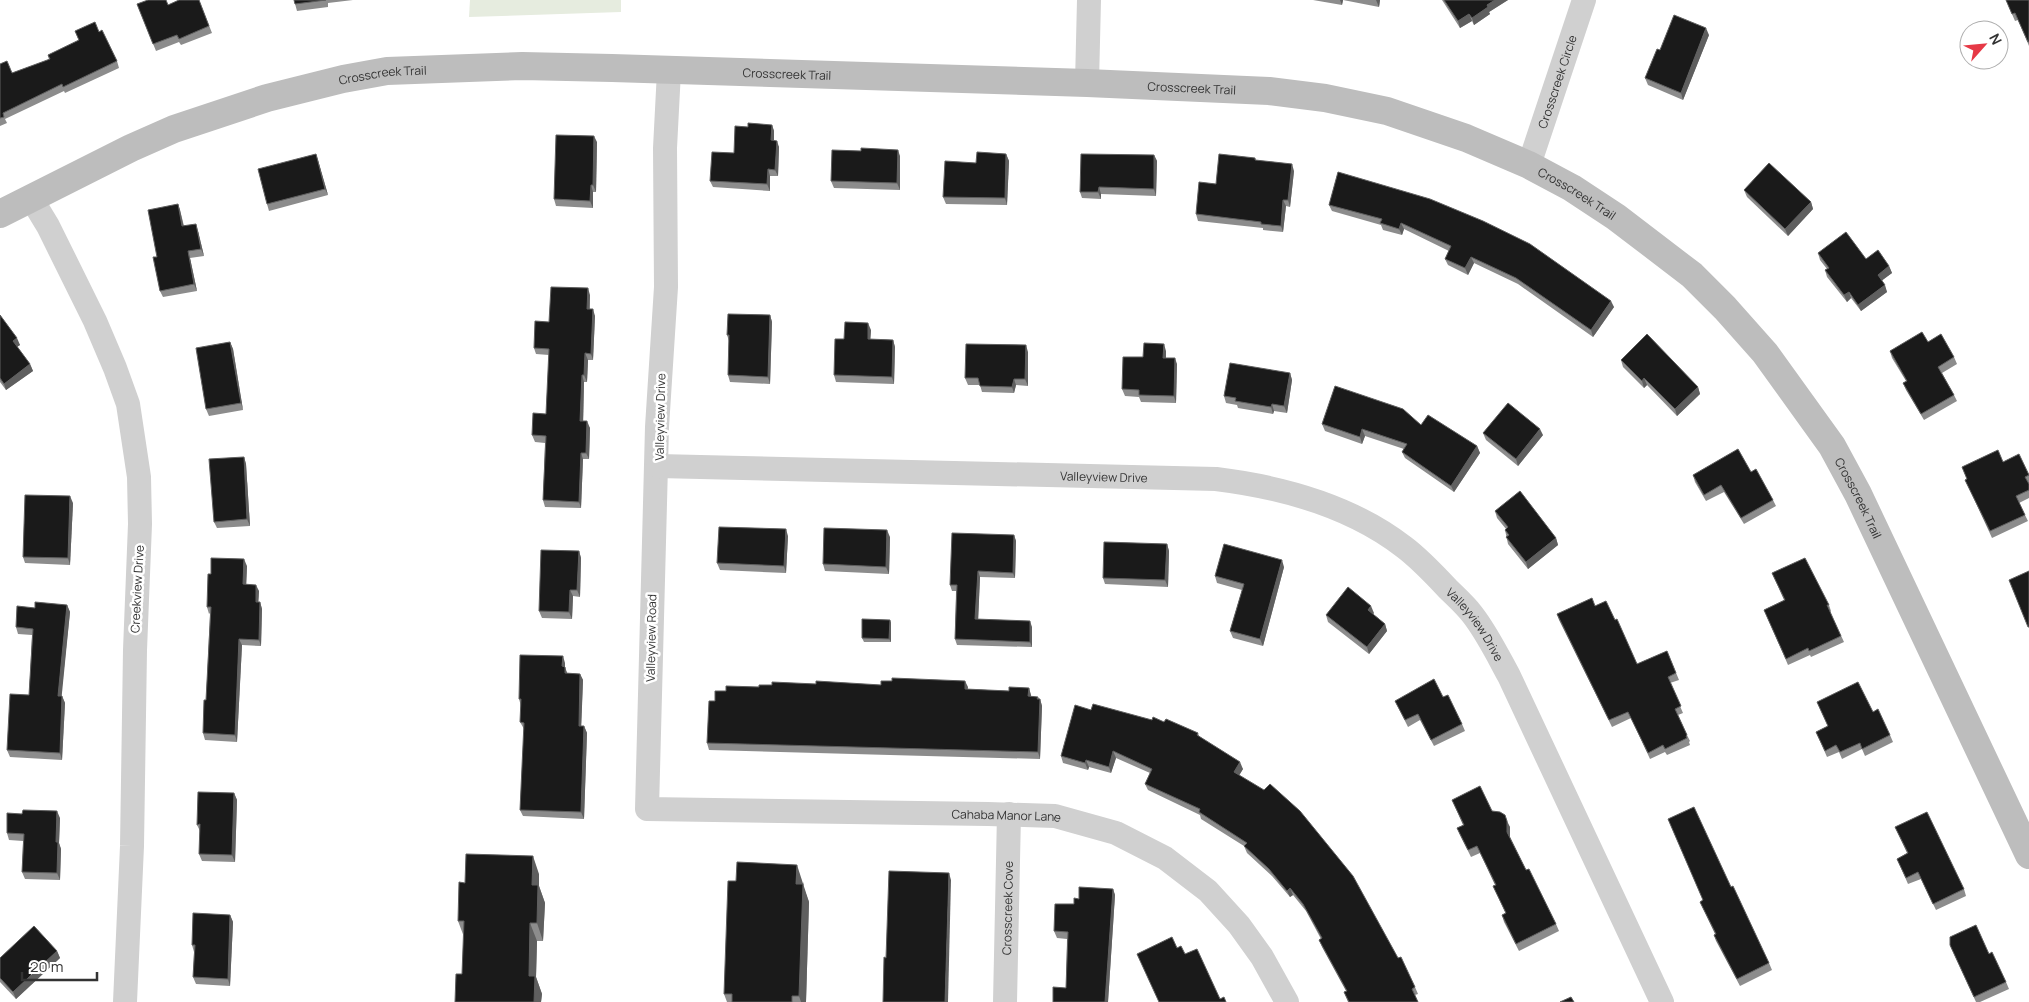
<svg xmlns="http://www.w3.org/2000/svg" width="2029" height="1002" font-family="Manrope,sans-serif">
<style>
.green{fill:#e6ecdf}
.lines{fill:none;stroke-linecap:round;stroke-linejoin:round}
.street{stroke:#d0d0d0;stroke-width:24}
.secondary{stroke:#bdbdbd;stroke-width:28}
.wall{fill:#8c8c8c}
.shaded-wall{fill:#5f5f5f}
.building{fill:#1a1a1a;stroke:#5f5f5f}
.labels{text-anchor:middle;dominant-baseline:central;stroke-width:5;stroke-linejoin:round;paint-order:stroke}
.street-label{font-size:12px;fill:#333;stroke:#fff}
</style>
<rect width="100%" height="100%" fill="#fff"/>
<path class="green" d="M470,0H621V12L469,17Z"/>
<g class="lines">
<g class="street">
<path id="s1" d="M669,71L665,148L666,287L657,427L647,809L988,814L1055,816L1116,833L1165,858L1208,891L1239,925L1262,957L1287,1002"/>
<path d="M1087,83L1089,0"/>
<path id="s2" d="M1529,165L1584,0"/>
<path d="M31,198L48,226L95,321L115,368L128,404L139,477L140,524L135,650L132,846L125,1002"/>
<path id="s3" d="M658,466L1216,479C1281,487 1351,506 1404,547C1420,559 1434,574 1448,589C1456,597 1465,605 1472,614C1487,633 1498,656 1509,676L1662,1002"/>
<path id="s4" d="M1005,1002L1009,814"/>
</g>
<path class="secondary" id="s5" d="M0,214L131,148L174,129L267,98L343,79L387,71L522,66L612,68L1087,83L1269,91L1325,98L1387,111L1466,138L1529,165L1572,188L1616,217L1692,275L1725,308L1765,353L1832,446L1858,494L2029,855"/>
</g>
<g class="wall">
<path d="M199,0L212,33L181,45L179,42L156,51L137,4L168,5Z"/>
<path d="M294,0H353L328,3V7L297,11Z"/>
<path d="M1313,0H1380L1379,7L1343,0L1342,5Z"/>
<path d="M1442,0H1508L1489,12L1490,14L1474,25L1472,21L1460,28Z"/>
<path d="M2006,0H2029V46L2018,20L2015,21Z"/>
<path d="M75,31L99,32L117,61L119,68L65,93L64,91L5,119L7,123L0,126V64L12,73L49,60L48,55L79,41Z"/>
<path d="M1709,35L1683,100L1648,85L1645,78L1660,50Z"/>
<path d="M772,125L774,131V141L779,147L778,176H770V191L713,187L710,181L734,153L748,127Z"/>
<path d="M597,142L596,192H593V208L556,206L554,199Z"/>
<path d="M316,154L328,195L269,211L267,204Z"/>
<path d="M1006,154L1009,161L1007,205L946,204L943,197L976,163Z"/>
<path d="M1154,155L1157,161L1156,196L1101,194V199L1082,198L1080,192Z"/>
<path d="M900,156V190L834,188L831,181Z"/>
<path d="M1255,158L1256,160L1294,171L1290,207L1286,206L1283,232L1263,230V228L1198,221L1196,214L1216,184Z"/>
<path d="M1338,172L1614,307L1593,337L1518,284L1474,263L1468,275L1448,265L1445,259L1449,251L1404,229L1402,235L1383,230L1381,225L1332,211L1329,205Z"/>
<path d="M1744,190L1811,202L1813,209L1788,236L1747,197Z"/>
<path d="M178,204L180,210L184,226L198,231L204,256L190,258L197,291L163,297L160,291L157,257Z"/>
<path d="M1818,253L1866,259L1889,266L1892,273L1882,280L1887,292L1861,311L1851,298L1847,302L1827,277L1825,270L1827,269L1820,260Z"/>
<path d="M590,295V309L595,316L593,360H588L587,382H584L583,421L590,428L589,459H583L581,508L545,507L543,500L545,443L535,442L532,435L546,414L549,355L536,354L534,348L549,322Z"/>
<path d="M0,315L20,345L17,347L30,364L33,371L6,390L0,382Z"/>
<path d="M770,315L772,322L770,384L730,382L728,375L729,341L727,335Z"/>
<path d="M871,330L870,339L893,340L895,347L894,384L836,382L834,375L844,339Z"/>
<path d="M230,342L233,349L243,410L209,416L206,409Z"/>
<path d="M1928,342L1954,357L1957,364L1942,373L1954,395L1957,401L1924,420L1906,390L1903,383L1906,381L1892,358L1890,351Z"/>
<path d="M1166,351V358L1177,364L1176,403L1141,402L1139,397L1125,396L1122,389Z"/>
<path d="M1028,352V386L1016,385L1014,393L982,392L980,385H968L965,378Z"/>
<path d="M1621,360L1698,387L1700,394L1677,416L1647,385L1644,388L1623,367Z"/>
<path d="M1290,373L1292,380L1287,413L1274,411L1273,414L1238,408L1237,405L1226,403L1224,396Z"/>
<path d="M1322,424L1421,425L1477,446L1480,453L1454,492L1405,458L1402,452L1404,449L1365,436L1362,444L1325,431Z"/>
<path d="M1483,433L1543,435L1518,466L1486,440Z"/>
<path d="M244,457L246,464L250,526L217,528L214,522Z"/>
<path d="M2003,462L2029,475V498L2019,503L2028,521L1992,538L1968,486L1965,480L1967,479L1962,467Z"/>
<path d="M1751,472L1773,500L1776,506L1744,524L1724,492L1706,501L1695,482L1693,475Z"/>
<path d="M73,503L70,565L25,563L23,557Z"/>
<path d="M1495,511L1556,538L1558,545L1528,569L1508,544L1505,530L1506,529L1497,518Z"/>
<path d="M1014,535L1016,541L1015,578L980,577L978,619L1032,627V647L957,645L955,639L956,591H952L950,585Z"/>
<path d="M788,536L786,573L720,570L717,563Z"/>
<path d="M890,537L889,574L825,571L823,564Z"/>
<path d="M1167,544L1169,551L1168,587L1105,584L1103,578Z"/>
<path d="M579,551L581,558L580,597L573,596L572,619L542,618L539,611Z"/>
<path d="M247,566L246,584L259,591L258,602H260L262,609L261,646L242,645L237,742L205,740L203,733L206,700L210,613L209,614L207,607L211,574Z"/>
<path d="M1284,567L1263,646L1233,638L1230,631L1242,590L1217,583L1215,576Z"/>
<path d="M1772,573L1829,605L1831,611L1830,612L1844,642L1811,657L1810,655L1788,665L1764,610L1784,600Z"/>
<path d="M67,605L70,612L61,696H62L65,703L62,760L10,757L7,750L29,695L32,635L18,634L16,627L35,608Z"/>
<path d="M1595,606L1615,620L1637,664L1667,651L1679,680L1670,683L1683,713L1678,715L1687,735L1690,741L1689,742L1690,745L1667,755L1665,752L1650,759L1631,718L1612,727L1559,620L1557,614Z"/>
<path d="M1374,613L1373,614L1385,624L1387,631L1369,654L1328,622L1326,615Z"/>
<path d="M890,620L891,623V642H864L862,638Z"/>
<path d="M565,663V667L567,673L580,674L583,680L581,726H584L587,733L584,819L523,816L520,810L524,729L520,722L521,706L519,699Z"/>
<path d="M965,681L967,689L1009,691L1029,688L1031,696L1040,699L1042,706L1040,759L709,750L707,743L715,701L726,691L772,685L816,684L881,685Z"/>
<path d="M1443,697L1462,724L1465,731L1434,746L1420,720L1408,727L1395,701Z"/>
<path d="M1817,702L1873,712L1890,735L1893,742L1865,756L1862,749L1842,759L1839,752L1827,757L1816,732L1828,726Z"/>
<path d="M1091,710L1164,722L1198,733L1199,736L1243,769L1239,775L1398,958L1415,987L1418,994L1415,995L1418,1002H1348L1344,992L1346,991L1322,947L1319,940L1321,939L1306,911L1293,895L1290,897L1272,876L1247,853L1244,846L1201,819L1200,815L1148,790L1145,784L1150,773L1116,758L1111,773L1089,767L1088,770L1063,763L1061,756Z"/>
<path d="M234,793L237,800L235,862L202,861L199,854L200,831L197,825Z"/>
<path d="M1452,800L1492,811L1510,827V837L1526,870L1556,924L1559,931L1519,951L1504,922L1502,915L1506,914L1493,886L1495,885L1480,853L1471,857L1460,835L1457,828L1463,825Z"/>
<path d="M60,818L59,843L61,849L60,880L25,879L22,872L23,841L9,840L7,833Z"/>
<path d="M1668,819L1731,887L1769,963L1772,970L1740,986L1716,941L1714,935L1715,934L1700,902L1703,900Z"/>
<path d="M1895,827L1964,889L1966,896L1936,910L1921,879L1908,884L1897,859L1907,853Z"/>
<path d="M539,874V886L545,903L543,941H537L536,977L542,994L541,1002H455L462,974L464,937L458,921L465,883Z"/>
<path d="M804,882L803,886L809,902L806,1002H727L724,994Z"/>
<path d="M1113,889L1115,895L1108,1002H1053L1066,988L1067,939L1057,938L1054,931L1079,899Z"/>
<path d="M230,915L233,922L230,986L196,984L193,977L194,952L192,945Z"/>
<path d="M1950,945L1989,954L2006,982L2009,989L1980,1002H1976Z"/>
<path d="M57,951L60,958L16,999L0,982V958Z"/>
</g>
<g class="shaded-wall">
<path d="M1340,0H1343L1342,5Z"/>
<path d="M1376,0H1380L1379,7Z"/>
<path d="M1495,0H1508L1489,12L1490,14L1474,25L1472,18L1487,5Z"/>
<path d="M1469,14L1472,21L1460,28L1458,21Z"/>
<path d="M1706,28L1709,35L1683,100L1681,93Z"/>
<path d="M772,125L774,131V147L771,140Z"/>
<path d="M594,136L597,142L596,192L593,185Z"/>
<path d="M777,141L779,147L778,176L775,170Z"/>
<path d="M898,150L900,156V190L897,183Z"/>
<path d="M316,154L318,160L328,195L325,189Z"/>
<path d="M1006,154L1009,161L1007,205L1005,198Z"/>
<path d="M1154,155L1157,161L1156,196L1154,189Z"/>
<path d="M1292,164L1294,171L1290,207L1288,200Z"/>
<path d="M768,169L770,176V191L767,184Z"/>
<path d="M591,185L593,192V208L590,201Z"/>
<path d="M1099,187L1101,194V199L1098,192Z"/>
<path d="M1283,200L1286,206L1283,232L1281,226Z"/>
<path d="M1811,202L1813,209L1788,236L1785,229Z"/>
<path d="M178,204L180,210L185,233L182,226Z"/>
<path d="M1401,223L1404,229L1402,235L1399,229Z"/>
<path d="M196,224L198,231L204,256L201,249Z"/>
<path d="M188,251L190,258L197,291L194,284Z"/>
<path d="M1471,257L1474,263L1468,275L1465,268Z"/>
<path d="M1889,266L1892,273L1880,282L1878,275Z"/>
<path d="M1885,285L1887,292L1861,311L1858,305Z"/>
<path d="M588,288L590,295L589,315L587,309Z"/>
<path d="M1849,292L1851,298L1847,302L1844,295Z"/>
<path d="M1611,301L1614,307L1593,337L1591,330Z"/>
<path d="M593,309L595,316L593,360L591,354Z"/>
<path d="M770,315L772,322L770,384L768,377Z"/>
<path d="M868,323L871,330L870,346L868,339Z"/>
<path d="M17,338L20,345L15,348L13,341Z"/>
<path d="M893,340L895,347L894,384L892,377Z"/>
<path d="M230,342L233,349L243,410L241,403Z"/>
<path d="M1164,344L1166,351V364L1163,358Z"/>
<path d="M1026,345L1028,352V386L1025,379Z"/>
<path d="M585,353L588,360L587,382L584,375Z"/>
<path d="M1175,358L1177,364L1176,403L1174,396Z"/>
<path d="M30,364L33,371L6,390L4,384Z"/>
<path d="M1290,373L1292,380L1287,413L1284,406Z"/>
<path d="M582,375L584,382L583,428L580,421Z"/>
<path d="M1644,378L1647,385L1644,388L1642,381Z"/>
<path d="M1014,379L1016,385L1014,393L1012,387Z"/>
<path d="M1698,387L1700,394L1677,416L1675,409Z"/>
<path d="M1272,404L1274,411L1273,414L1271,407Z"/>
<path d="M587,421L590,428L589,459L586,453Z"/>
<path d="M1362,429L1365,436L1362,444L1360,437Z"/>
<path d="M1540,429L1543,435L1518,466L1516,459Z"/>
<path d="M1477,446L1480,453L1454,492L1451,486Z"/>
<path d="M581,453L583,459L581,508L579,502Z"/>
<path d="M244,457L246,464L250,526L247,519Z"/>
<path d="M70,496L73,503L70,565L68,558Z"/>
<path d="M786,529L788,536L786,573L784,566Z"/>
<path d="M887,530L890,537L889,574L886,567Z"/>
<path d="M1014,535L1016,541L1015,578L1013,573Z"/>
<path d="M1556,538L1558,545L1528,569L1526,562Z"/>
<path d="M1167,544L1169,551L1168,587L1165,580Z"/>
<path d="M579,551L581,558L580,597L577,590Z"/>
<path d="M244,559L247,566L246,591L243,584Z"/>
<path d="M1282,560L1284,567L1263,646L1260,639Z"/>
<path d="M978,571L980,577L978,624L975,619Z"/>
<path d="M256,585L259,591L258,609L256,602Z"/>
<path d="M570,590L573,596L572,619L569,612Z"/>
<path d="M260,602L262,609L261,646L259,640Z"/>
<path d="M67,605L70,612L61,703L58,696Z"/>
<path d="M1371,606L1374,613L1371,617L1368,610Z"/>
<path d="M890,620L891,623V642L889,639Z"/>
<path d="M1030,621L1032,627V647L1030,642Z"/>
<path d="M1385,624L1387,631L1369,654L1367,647Z"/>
<path d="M239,639L242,645L237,742L235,735Z"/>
<path d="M563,656L565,663V667L567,673V679L562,666Z"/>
<path d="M580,674L583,680L581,733L579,726Z"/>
<path d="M965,681L968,687L967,696L965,689Z"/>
<path d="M1029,688L1031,695V703L1028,696Z"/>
<path d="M62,696L65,703L62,760L60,753Z"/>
<path d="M1038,697L1040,702V699L1042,706L1040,759L1038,752Z"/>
<path d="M584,726L587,733L584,819L581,812Z"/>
<path d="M1113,751L1116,758L1111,773L1109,767Z"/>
<path d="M1086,760L1089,767L1088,770L1085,763Z"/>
<path d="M1240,762L1243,769L1237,779L1234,772Z"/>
<path d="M234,793L237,800L235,862L232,855Z"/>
<path d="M57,811L60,818L59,843L61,849L60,880L57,873L56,842Z"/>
<path d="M1507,821L1510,827V839L1507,832Z"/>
<path d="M533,856L539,874V886L545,903L543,941L537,923L532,885Z"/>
<path d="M797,865L809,902L806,1002H801L799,996L796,884Z"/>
<path d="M949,873L951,880L948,1002H945Z"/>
<path d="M1290,888L1293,895L1290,897L1287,891Z"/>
<path d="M1113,889L1115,895L1108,1002H1105Z"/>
<path d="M230,915L233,922L230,986L228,979Z"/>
<path d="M530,923L537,941L536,977L542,994L541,1002H534L529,976Z"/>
<path d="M57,951L60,958L16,999L13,992Z"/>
</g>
<g class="building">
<path d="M148,0H166L168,5L179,0H199L209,26L179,39L177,35L153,44L137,4Z"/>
<path d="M294,0H326L295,4Z"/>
<path d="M1444,0H1495L1487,5L1488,7L1472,18L1469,14L1458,21Z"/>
<path d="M2006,0H2029V42H2028L2015,13L2012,14Z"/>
<path d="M1674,15L1706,28L1681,93L1645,78L1657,49L1660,50Z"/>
<path d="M95,22L99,32L102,30L117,61L63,87L62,84L3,113L4,117L0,118V64L7,61L12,73L50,59L48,55L79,40L75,31Z"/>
<path d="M748,123L772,125L771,140L777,141L775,170L768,169L767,184L710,181L712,152L734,153L735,126L748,127Z"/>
<path d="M556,135L594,136L593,185H591L590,201L554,199Z"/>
<path d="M861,148L898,150L897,183L831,181L832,150L861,151Z"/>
<path d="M977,152L1006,154L1005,198L943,197L945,161L976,163Z"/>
<path d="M316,154L325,189L267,204L258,169Z"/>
<path d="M1081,154L1154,155V189L1099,187L1098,192H1080Z"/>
<path d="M1219,154L1255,158V160L1292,164L1288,200H1283L1281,226L1261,224V222L1196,214L1199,182L1216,184Z"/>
<path d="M1769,163L1811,202L1785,229L1744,190Z"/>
<path d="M1338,172L1430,199L1483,221L1530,244L1611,301L1591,330L1516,278L1471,257L1465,268L1445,259L1451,246L1401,223L1399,229L1380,223L1382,219L1329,205Z"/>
<path d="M178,204L182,226L196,224L201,249L188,251L194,284L160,291L153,257H157L148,210Z"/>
<path d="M1846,232L1866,259L1878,250L1889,266L1878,275L1885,285L1858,305L1849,292L1844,295L1825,270L1829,268L1818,253Z"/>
<path d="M551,287L588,288L587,309H593L591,354L585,353L584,375H582L580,421H587L586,453H581L579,502L543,500L546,436L532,435L533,413L546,414L549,349L534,348L535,321L549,322Z"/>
<path d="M728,314L770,315L768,377L728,375L729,335H727Z"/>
<path d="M0,315L17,338L13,341L30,364L4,384L0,378Z"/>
<path d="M845,322L868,323V339L893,340L892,377L834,375L835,339H844Z"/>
<path d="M1922,332L1928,342L1941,334L1954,357L1938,367L1954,395L1921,414L1903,383L1907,381L1890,351Z"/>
<path d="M1647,334L1698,387L1675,409L1644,378L1642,381L1621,360Z"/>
<path d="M230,342L241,403L206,409L196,348Z"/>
<path d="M1144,343L1164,344L1163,358H1175L1174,396L1139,395V390L1122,389L1123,357H1143Z"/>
<path d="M966,344L1026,345L1025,379H1014L1012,387L980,386L978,378H965Z"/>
<path d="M1230,363L1290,373L1284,406L1272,404L1271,407L1235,401L1236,398L1224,396Z"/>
<path d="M1335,386L1403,409L1421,425L1428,415L1477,446L1451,486L1402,452L1407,444L1362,429L1360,437L1322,424Z"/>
<path d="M1508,403L1540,429L1516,459L1483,433Z"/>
<path d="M1738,449L1751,472L1756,469L1773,500L1741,518L1721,485L1704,495L1693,475Z"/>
<path d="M1998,450L2003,462L2019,454L2029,475L2025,477L2029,484V490L2016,496L2025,515L1990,531L1965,480L1967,479L1962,467Z"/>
<path d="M244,457L247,519L214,522L209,459Z"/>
<path d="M1520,491L1556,538L1526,562L1506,537L1509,535L1505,530L1508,527L1495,511Z"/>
<path d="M25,495L70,496L68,558L23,557Z"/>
<path d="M719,527L786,529L784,566L717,563Z"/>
<path d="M824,528L887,530L886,567L823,564Z"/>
<path d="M952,533L1014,535L1013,573L978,571L975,619L1030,621V642L955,639L957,585H950Z"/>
<path d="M1104,542L1167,544L1165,580L1103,578Z"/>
<path d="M1224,544L1282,560L1260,639L1230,631L1244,584L1215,576Z"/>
<path d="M541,550L579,551L577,590H570L569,612L539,611Z"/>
<path d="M211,558L244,559L243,584L256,585V602H260L259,640L239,639L235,735L203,733L204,700H206L211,607H207L208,574H211Z"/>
<path d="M1805,558L1829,605H1827L1841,636L1809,651L1808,648L1786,659L1764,610L1785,600L1772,573Z"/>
<path d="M2029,571V627H2028L2009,580Z"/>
<path d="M1348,587L1371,606L1368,610L1385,624L1367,647L1326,615Z"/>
<path d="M1592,598L1595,606L1606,601L1615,620L1617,619L1637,664L1667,651L1676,673L1668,677L1681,706L1675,709L1687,735L1686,736L1687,738L1665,749L1663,745L1648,753L1628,712L1609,720L1557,614Z"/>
<path d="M35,602L67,605L58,696H62L60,753L7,750L10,694L29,695L33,629L16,627L17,606L35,608Z"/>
<path d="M862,619L890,620L889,639L862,638Z"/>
<path d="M520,655L563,656L562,666L565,667V673L580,674L579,726H584L581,812L520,810L524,723L520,722L521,699H519Z"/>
<path d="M892,678L965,681V689L1009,691V687L1029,688L1028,696L1038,697L1037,699H1040L1038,752L707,743L709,701H715V691H726V686L759,687V685H772V682L816,684V681L881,685V681H892Z"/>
<path d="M1434,679L1443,697L1448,695L1462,724L1431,740L1418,714L1405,720L1395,701Z"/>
<path d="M1858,682L1873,712L1878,709L1890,735L1862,749L1860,743L1840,752L1836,745L1825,751L1816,732L1828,726L1817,702Z"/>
<path d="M1093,704L1152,720L1153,717L1164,722L1166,719L1198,733L1197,735L1240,762L1234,772L1264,790L1270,784L1300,811L1353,876L1398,958L1401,957L1415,987L1412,989L1418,1002H1349L1344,992L1347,991L1319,940L1322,938L1303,904L1290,888L1287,891L1269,869L1244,846L1247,843L1199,812L1200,809L1145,784L1152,769L1113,751L1109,767L1086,760L1085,763L1061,756L1075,705L1091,710Z"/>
<path d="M1480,786L1492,811L1500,812L1505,815L1507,821V832L1526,870L1529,869L1556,924L1516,944L1502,915L1506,913L1493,886L1496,885L1477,846L1468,850L1457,828L1464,825L1452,800Z"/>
<path d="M198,792L234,793L232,855L199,854L200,824L197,825Z"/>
<path d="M1694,807L1731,887L1733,886L1769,963L1737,979L1714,935L1716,934L1700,902L1703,900L1668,819Z"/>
<path d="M23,810L57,811L56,842H58L57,873L22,872L24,834L7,833V813L22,814Z"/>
<path d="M1927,812L1964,889L1933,904L1918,872L1906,878L1897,859L1908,853L1895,827Z"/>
<path d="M466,854L533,856L532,885H538L537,923H530L529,976H535L534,1002H455L456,974H462L464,921H458L459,882L465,883Z"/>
<path d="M737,862L797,865L796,884H803L799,996H792V1002H732V994H724L728,881H736Z"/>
<path d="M889,871L949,873L945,1002H883L884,957L886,958Z"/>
<path d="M1079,887L1113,889L1105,1002H1053V987L1066,988L1068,932L1054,931L1055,904H1074V898L1079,899Z"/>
<path d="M193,913L230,915L228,979L193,977L195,945H192Z"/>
<path d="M1976,925L1989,954L1992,952L2006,982L1974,997L1950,945V937Z"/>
<path d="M34,926L57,951L13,992L0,978V958Z"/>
<path d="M1172,937L1177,948L1181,946L1185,954L1197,949L1220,999L1224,997L1226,1002H1159L1137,954Z"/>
<path d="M1571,997L1574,1002H1560Z"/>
</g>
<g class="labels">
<g class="street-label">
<text stroke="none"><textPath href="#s5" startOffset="815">Crosscreek Trail</textPath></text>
<text stroke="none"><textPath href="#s5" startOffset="410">Crosscreek Trail</textPath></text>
<text stroke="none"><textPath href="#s2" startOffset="88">Crosscreek Circle</textPath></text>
<text stroke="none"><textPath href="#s5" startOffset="1220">Crosscreek Trail</textPath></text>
<text stroke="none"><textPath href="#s5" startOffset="1625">Crosscreek Trail</textPath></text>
<text transform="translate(660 417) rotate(-89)">Valleyview Drive</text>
<text stroke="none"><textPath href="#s3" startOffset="446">Valleyview Drive</textPath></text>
<text stroke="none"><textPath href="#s5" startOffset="2046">Crosscreek Trail</textPath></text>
<text transform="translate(137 589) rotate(-87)">Creekview Drive</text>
<text stroke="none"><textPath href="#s3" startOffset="866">Valleyview Drive</textPath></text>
<text transform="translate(651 638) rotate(-89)">Valleyview Road</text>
<text stroke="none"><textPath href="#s1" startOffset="1098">Cahaba Manor Lane</textPath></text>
<text stroke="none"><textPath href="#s4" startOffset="94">Crosscreek Cove</textPath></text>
</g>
</g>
<g transform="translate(1984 45) rotate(63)"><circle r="24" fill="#ffffff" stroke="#adadad"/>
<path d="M0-4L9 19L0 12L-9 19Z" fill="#e63946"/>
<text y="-8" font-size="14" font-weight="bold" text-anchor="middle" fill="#333333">N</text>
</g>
<path d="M22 972v8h75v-8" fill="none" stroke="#333333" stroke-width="2.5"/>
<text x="30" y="972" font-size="15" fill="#333333" stroke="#ffffff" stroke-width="4" paint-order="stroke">20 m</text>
</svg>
